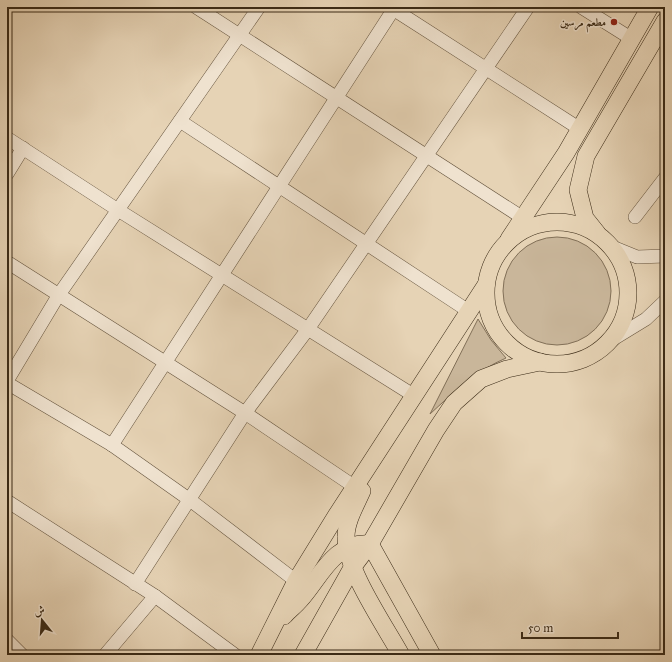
<svg xmlns="http://www.w3.org/2000/svg" width="672" height="662" font-family="'IM FELL Great Primer',Amiri,serif">
<style>
.green{fill:#c9b69a;stroke:#827058}
.lines{fill:none;stroke-linecap:round;stroke-linejoin:round}
.minor-casing{stroke:#65543e;stroke-width:14}
.major-casing{stroke:#3a2a16;stroke-width:18}
.minor{stroke:#efe2cf;stroke-width:13}
.major{stroke:#e6d3b5;stroke-width:17}
.poi-dot{fill:#8f2418;stroke:#efe2cf;stroke-width:1.5}
.labels{text-anchor:middle;dominant-baseline:central;stroke-width:3;stroke-linejoin:round;paint-order:stroke}
.poi-label{font-size:11px;font-weight:bold;fill:#3a2a16;stroke:#efe2cf;text-anchor:end}
</style>
<rect width="100%" height="100%" fill="#e6d3b5"/>
<filter id="stains"><feTurbulence type="fractalNoise" baseFrequency=".005" numOctaves="4"/><feColorMatrix values="0 0 0 0 .2 0 0 0 0 .09 0 0 0 0 .02 0 0 0 .5 -.17"/></filter>
<radialGradient id="worn" r=".72"><stop offset=".6" stop-color="#630" stop-opacity="0"/><stop offset="1" stop-color="#630" stop-opacity=".3"/></radialGradient>
<g class="green">
<circle cx="557" cy="291" r="54"/>
<path d="M478,319L491,340L506,358C476,371 454,392 430,414Z"/>
</g>
<g class="lines">
<defs>
<g id="minor">
<path d="M196,7L523,218"/>
<path d="M390,7L580,129"/>
<path d="M581,7L632,39"/>
<path d="M180,121L470,312"/>
<path d="M7,138L118,210L413,395"/>
<path d="M7,174L23,148"/>
<path d="M635,217L665,178"/>
<path d="M610,246L637,257L665,256"/>
<path d="M7,262L245,413L355,487"/>
<path d="M610,341L646,319L665,301"/>
<path d="M7,381L58,296L259,7"/>
<path d="M7,383L112,445L190,500L296,581"/>
<path d="M112,445L395,7"/>
<path d="M7,501L155,596L235,655"/>
<path d="M135,584L245,413L308,329L528,7"/>
<path d="M7,640L22,655"/>
<path d="M105,655L155,596"/>
</g>
<g id="major">
<circle cx="557" cy="293" r="71"/>
<path d="M597,233L585,218L578,190L586,156L665,21"/>
<path d="M509,239L566,153L650,7"/>
<path d="M362,491C356,505 346,521 346,537C345,568 385,626 401,655"/>
<path d="M284,616C289,610 295,606 300,600C320,578 334,541 370,544L432,655"/>
<path d="M259,655L296,581L336,516L486,285"/>
<path d="M303,655L352,568L370,544L436,430L454,403L481,379L507,369L540,362"/>
</g>
</defs>
<use href="#minor" class="minor-casing"/>
<use href="#major" class="major-casing"/>
<use href="#minor" class="minor"/>
<use href="#major" class="major"/>
</g>
<circle class="poi-dot" cx="614" cy="22" r="4"/>
<g class="labels">
<g class="poi-label">
<text x="606" y="22">مطعم مرسين</text>
</g>
</g>
<rect width="672" height="662" fill="none" stroke="#e6d3b5" stroke-width="24"/>
<rect x="8" y="8" width="656" height="646" fill="none" stroke="#3a2a16" stroke-width="2"/>
<rect x="12" y="12" width="648" height="638" fill="none" stroke="#3a2a16"/>
<g transform="translate(42 620) rotate(343)" stroke="#efe2cf" stroke-width="3" paint-order="stroke">
<path d="M0-3L7 15L0 10L-7 15Z" fill="#3a2a16"/>
<text y="-6" font-size="11" font-weight="bold" text-anchor="middle" fill="#3a2a16">ش</text>
</g>
<path d="M522 632v6h96v-6" fill="none" stroke="#3a2a16" stroke-width="2"/>
<text x="528" y="632" font-size="12" fill="#3a2a16" stroke="#efe2cf" stroke-width="3" paint-order="stroke">50 m</text>
<rect width="100%" height="100%" filter="url(#stains)"/>
<rect width="100%" height="100%" fill="url(#worn)"/>
</svg>
